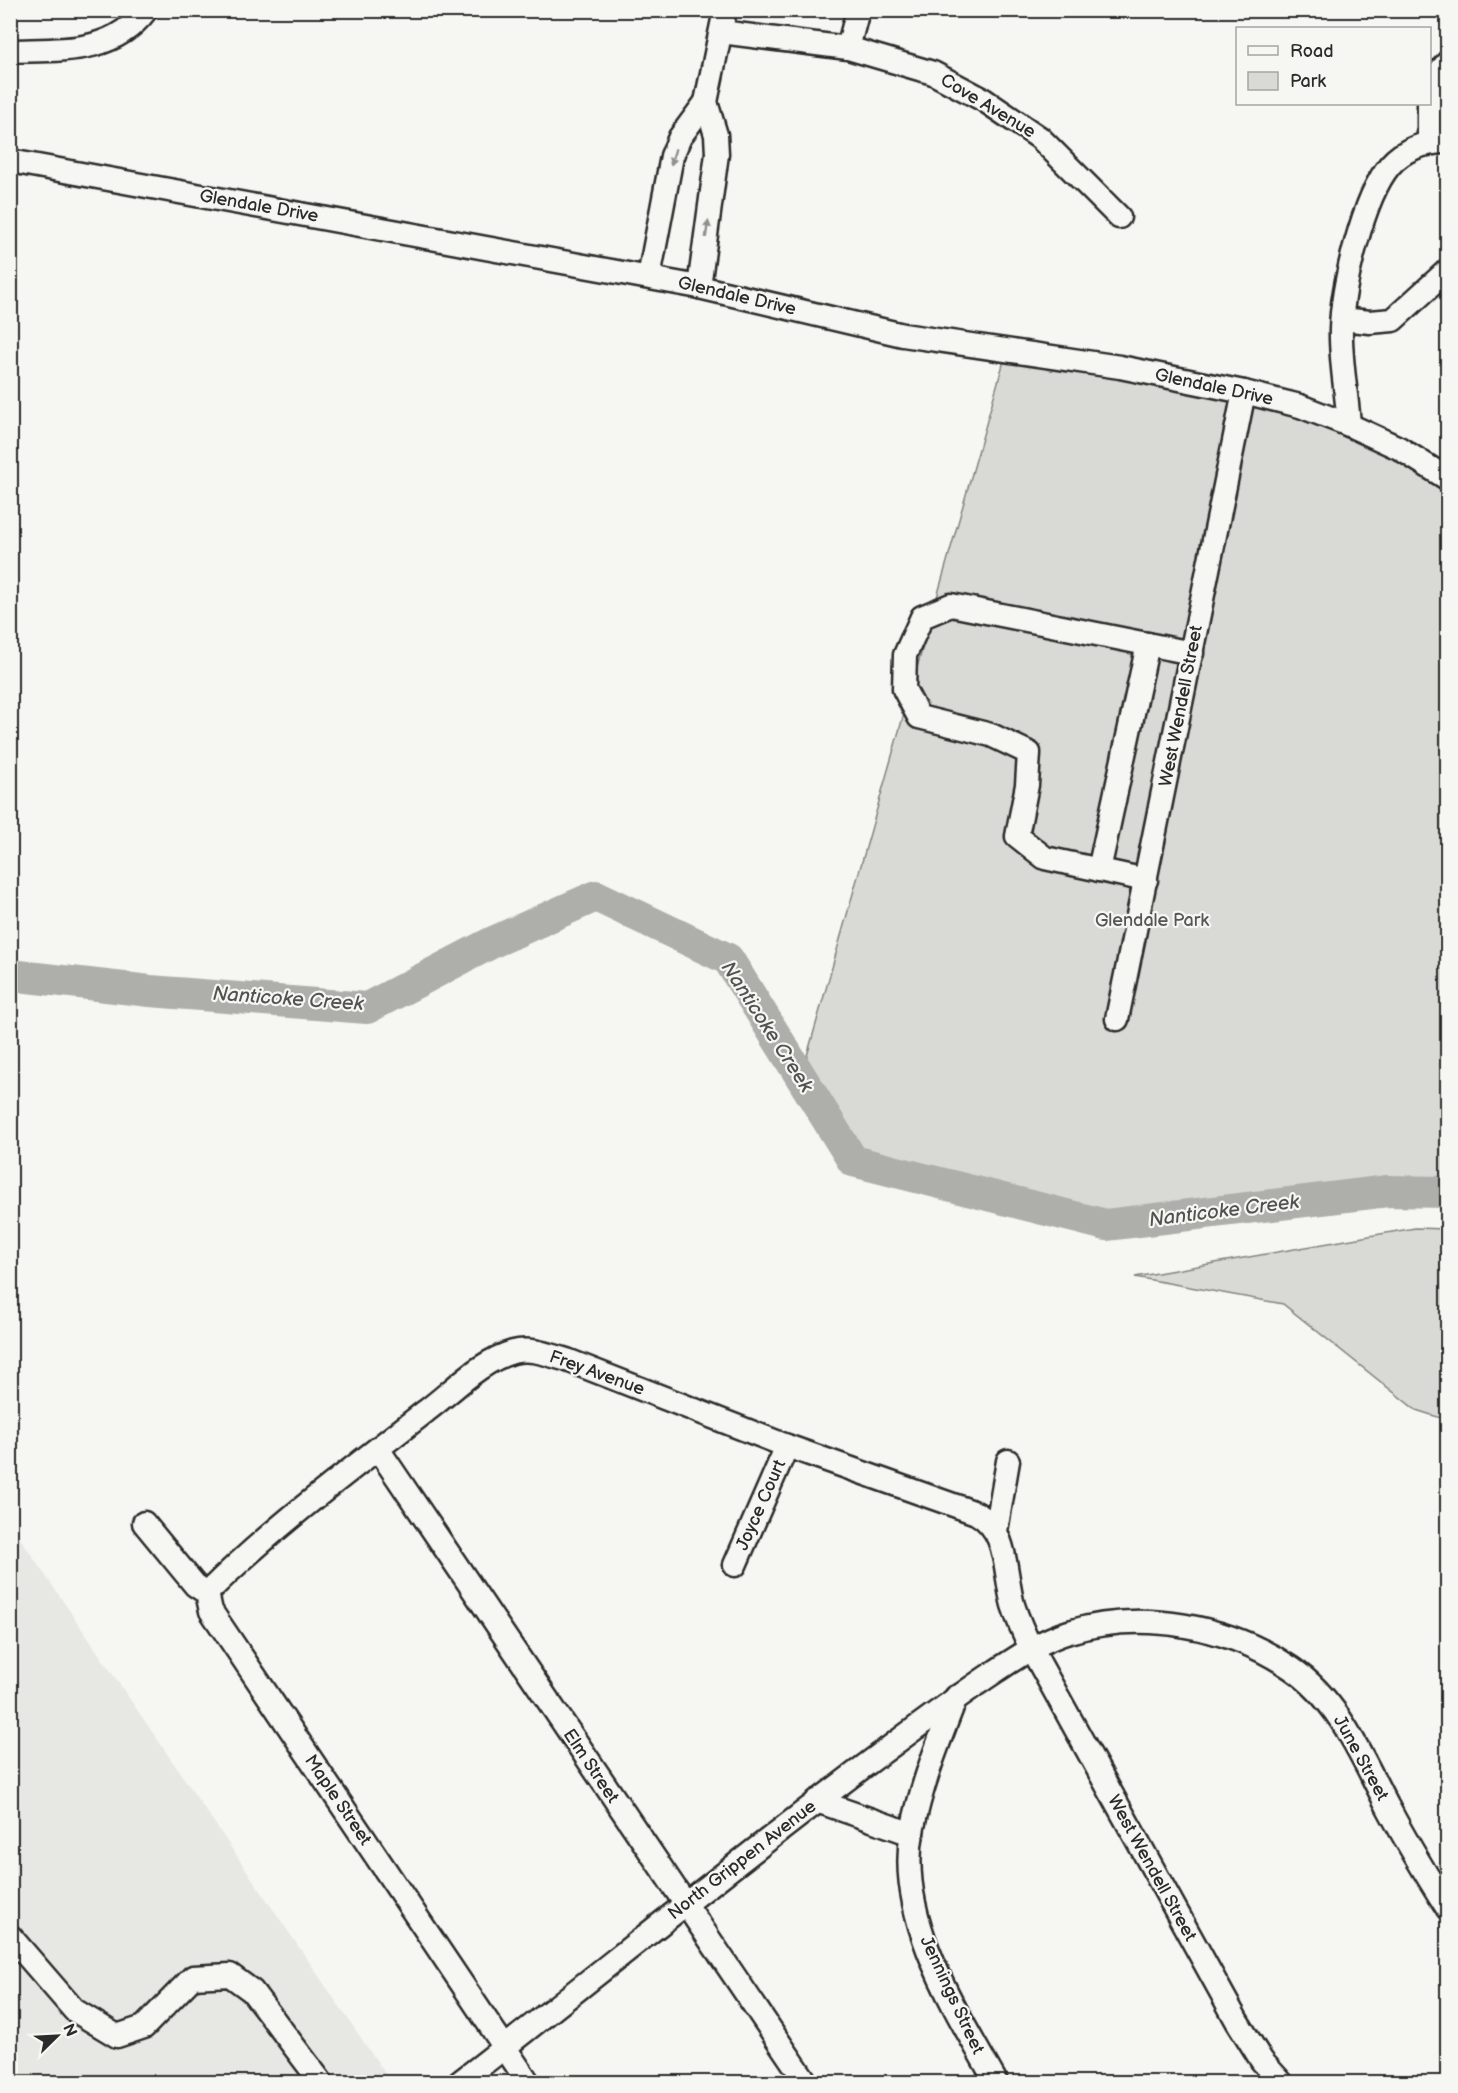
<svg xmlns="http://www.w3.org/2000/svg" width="1458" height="2093" font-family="'Balsamiq Sans',sans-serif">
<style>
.built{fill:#e7e7e3}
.green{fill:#d9d9d5;stroke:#828280;stroke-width:1.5}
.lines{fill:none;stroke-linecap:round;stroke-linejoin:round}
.river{stroke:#aeaeab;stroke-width:32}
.minor-casing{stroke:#2b2b2b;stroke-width:27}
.minor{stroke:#f6f6f2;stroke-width:22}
.oneway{fill:#90908e}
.labels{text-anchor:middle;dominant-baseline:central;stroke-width:4.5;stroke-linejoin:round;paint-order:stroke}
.street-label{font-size:18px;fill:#2b2b2b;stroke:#f6f6f2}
.park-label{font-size:18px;fill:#565656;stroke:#f6f6f2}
.water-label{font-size:20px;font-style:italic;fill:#525251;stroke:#f6f6f2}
</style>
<rect width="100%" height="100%" fill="#f6f6f2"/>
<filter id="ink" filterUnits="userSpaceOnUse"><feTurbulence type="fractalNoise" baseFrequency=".0167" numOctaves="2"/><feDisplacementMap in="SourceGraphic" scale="12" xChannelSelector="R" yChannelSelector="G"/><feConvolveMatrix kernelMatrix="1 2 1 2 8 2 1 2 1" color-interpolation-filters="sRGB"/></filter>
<g filter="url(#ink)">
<path class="built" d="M11,1525L391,2082H11Z"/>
<g class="green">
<path d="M1007,350L1244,392L1447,479V1192L1388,1191L1106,1225L853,1161L801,1077Z"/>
<path d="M1415,1228L1447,1229V1420L1416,1410L1283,1304L1135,1277Z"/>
</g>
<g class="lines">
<path class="river" d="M10,975L150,991L367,1008L493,942L596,896L728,959L853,1161L1106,1225L1388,1191L1448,1192"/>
<defs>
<g id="minor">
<path d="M721,32L848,48L933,73L984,100L1040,138L1119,217"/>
<path d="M848,48L858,10"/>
<path d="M10,51C61,49 112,55 146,10"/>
<path d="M1430,100L1432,80L1448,62"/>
<path d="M706,102L725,10"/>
<path d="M1429,142V104"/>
<path d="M10,161L699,287L903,335L1120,367L1244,392L1300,406L1349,425L1399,448L1448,479"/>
<path d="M649,277L672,156L680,137L706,102L716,135L717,154L699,287"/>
<path d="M1342,319L1370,322L1393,320L1448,270"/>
<path d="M1349,425C1347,394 1340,361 1341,329C1342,288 1363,197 1390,165C1405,148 1426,142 1448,142"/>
<path d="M1099,870L1148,644"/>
<path d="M1146,880L1045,858L1017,836L1027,785L1029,753L991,735L919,717L904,689L905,655L922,617L951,605L1192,653"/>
<path d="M1117,1019L1244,392"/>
<path d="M378,1449L806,2082"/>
<path d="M144,1523L195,1585L207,1593L211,1611L528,2082"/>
<path d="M996,1531L1008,1461"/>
<path d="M735,1565L787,1446"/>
<path d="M207,1593C274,1526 352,1469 426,1411C453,1391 480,1361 513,1352C531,1347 549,1355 567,1360L787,1446L976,1513C1009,1531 1004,1572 1013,1605C1018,1620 1024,1634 1031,1648L1237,2021L1262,2061L1281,2082"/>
<path d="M956,1697C939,1741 921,1785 912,1832C896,1917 956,2011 996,2082"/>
<path d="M817,1801L912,1834"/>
<path d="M10,1936L74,2010L117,2036L144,2027L193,1977L230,1975L252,1991L321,2082"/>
<path d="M460,2082C602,1972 741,1857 886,1750C922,1723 958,1696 996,1671C1019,1656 1042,1640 1069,1632C1142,1610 1228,1625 1291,1668C1340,1701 1362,1758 1389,1809C1407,1843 1427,1876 1448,1909"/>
</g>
</defs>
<use href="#minor" class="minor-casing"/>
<use href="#minor" class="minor"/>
</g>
<defs><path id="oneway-solid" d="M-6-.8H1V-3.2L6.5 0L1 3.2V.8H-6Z" transform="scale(1.5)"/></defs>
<g class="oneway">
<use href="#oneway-solid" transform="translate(673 157) rotate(106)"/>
<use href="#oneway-solid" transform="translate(707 229) rotate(-82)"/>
</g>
</g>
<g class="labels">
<g class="street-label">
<text transform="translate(988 106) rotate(31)">Cove Avenue</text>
<text transform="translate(259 206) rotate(10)">Glendale Drive</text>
<text transform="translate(737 296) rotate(13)">Glendale Drive</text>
<text transform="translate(1214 387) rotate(12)">Glendale Drive</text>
<text transform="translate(1181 706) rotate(-79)">West Wendell Street</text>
<text transform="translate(597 1373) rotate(20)">Frey Avenue</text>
<text transform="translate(761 1505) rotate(-66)">Joyce Court</text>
<text transform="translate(1361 1758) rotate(61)">June Street</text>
<text transform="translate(591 1766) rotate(56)">Elm Street</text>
<text transform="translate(338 1800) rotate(56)">Maple Street</text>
<text transform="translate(742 1860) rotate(-38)">North Grippen Avenue</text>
<text transform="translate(1152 1868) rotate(61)">West Wendell Street</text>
<text transform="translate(952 1995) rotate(65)">Jennings Street</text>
</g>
<g class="park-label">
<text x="1152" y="920">Glendale Park</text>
</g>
<g class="water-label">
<text transform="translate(288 999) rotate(4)">Nanticoke Creek</text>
<text transform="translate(767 1027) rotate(57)">Nanticoke Creek</text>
<text transform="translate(1224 1211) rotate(-7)">Nanticoke Creek</text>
</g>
</g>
<rect width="1458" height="2093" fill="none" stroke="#f6f6f2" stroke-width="36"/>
<rect x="18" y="18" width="1422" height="2057" fill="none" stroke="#2b2b2b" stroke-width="2" filter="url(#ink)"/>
<rect x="1236" y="27" width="195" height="78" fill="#f6f6f2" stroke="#a5a5a2" stroke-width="1.5"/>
<rect x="1248" y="46" width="30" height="9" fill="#f6f6f2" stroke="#a5a5a2" stroke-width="1.5"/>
<text x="1290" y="57" font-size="18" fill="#2b2b2b">Road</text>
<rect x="1248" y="72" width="30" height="18" fill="#d9d9d5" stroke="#a5a5a2" stroke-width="1.5"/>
<text x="1290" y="87" font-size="18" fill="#2b2b2b">Park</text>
<g transform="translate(57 2036) rotate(66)" stroke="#f6f6f2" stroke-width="4.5" paint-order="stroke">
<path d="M0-4.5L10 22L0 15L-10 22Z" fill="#2b2b2b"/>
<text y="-9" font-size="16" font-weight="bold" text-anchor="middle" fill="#2b2b2b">N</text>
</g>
</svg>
